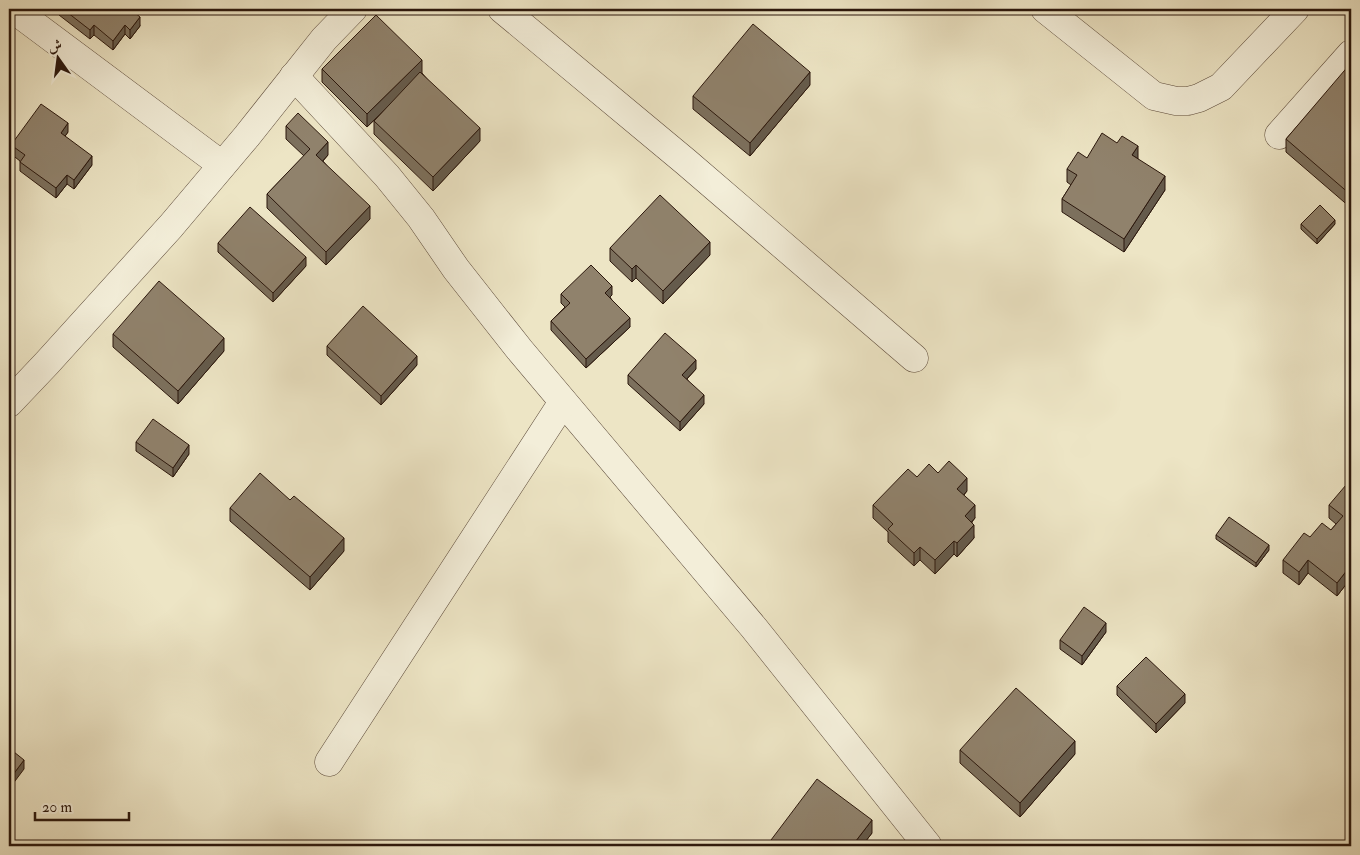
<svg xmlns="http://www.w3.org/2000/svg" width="1360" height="855" font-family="'IM FELL Double Pica',Amiri,serif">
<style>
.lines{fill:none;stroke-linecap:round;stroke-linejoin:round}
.minor-casing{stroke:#5c4a3a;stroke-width:29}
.minor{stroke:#f3eed9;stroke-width:28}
.wall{fill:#7c705d;stroke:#2b170c}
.shaded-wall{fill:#655b4c;stroke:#2b170c}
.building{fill:#90826c;stroke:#2b170c}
</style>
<rect width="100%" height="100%" fill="#ede5c5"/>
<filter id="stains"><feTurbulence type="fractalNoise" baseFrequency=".004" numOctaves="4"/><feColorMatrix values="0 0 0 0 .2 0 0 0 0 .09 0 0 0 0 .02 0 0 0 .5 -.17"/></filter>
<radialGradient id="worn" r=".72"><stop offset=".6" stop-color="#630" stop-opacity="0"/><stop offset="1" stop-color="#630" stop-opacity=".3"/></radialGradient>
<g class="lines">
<defs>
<g id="minor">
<path d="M13,9L222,165"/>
<path d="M502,9L686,162L914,358"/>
<path d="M1045,9L1154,96L1176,101H1188L1199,98L1221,87L1295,9"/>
<path d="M294,76L387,176L421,218L456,269L519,349L754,628L928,846"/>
<path d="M1279,135L1351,54"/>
<path d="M9,403L47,363L171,226L247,136L324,39L353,9"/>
<path d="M329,762L563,402"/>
</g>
</defs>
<use href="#minor" class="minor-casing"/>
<use href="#minor" class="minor"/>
</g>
<g class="wall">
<path d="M59,9H142L137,15L140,26L130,39L125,34L113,50L94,35L90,39L59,15Z"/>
<path d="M1351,65V208L1286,152V139Z"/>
<path d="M322,69L422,73L480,141L433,191L374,134V121L388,107L367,127L322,82Z"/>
<path d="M810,85L750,156L693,109V96Z"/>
<path d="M286,126L328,155L323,161L370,219L326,265L267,208V194L304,156L286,139Z"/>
<path d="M68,132L65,136L92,165L74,189L67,184L56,198L20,171V161L11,154V145Z"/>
<path d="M1087,158L1138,159L1165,190L1124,252L1062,212V199L1071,185L1067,182V169Z"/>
<path d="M1301,224H1335L1317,244L1301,229Z"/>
<path d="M218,243L306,266L273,302L218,252Z"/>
<path d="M610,248L710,255L663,304L636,278L632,282L610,261Z"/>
<path d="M561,294L612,295L610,297L630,327L586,368L551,330V321L565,307L561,303Z"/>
<path d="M113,334L224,351L178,404L113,347Z"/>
<path d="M327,346L417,365L381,405L327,355Z"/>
<path d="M696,369L687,379L704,404L680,431L628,384V375Z"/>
<path d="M136,442L189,454L173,477L136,451Z"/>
<path d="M938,473L967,491L964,495L975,518L972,522L974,538L957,557L954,554L935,574L920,560L914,566L888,542V532L873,518V505L917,477Z"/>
<path d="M1351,488V578L1337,596L1308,573L1299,585L1283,573V560L1310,537L1331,530L1336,524L1329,518V505Z"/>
<path d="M230,508L344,551L310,590L230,521Z"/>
<path d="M1216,535L1269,550L1256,567L1216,539Z"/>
<path d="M1106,632L1082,665L1060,649V640Z"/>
<path d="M1117,686L1185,703L1156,733L1117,695Z"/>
<path d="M960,750L1075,754L1020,817L960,763Z"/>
<path d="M872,833L862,846H771V840Z"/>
</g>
<g class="shaded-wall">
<path d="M135,9H142L133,20V11Z"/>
<path d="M140,17V26L130,39V30Z"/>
<path d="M94,25V35L90,39V30Z"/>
<path d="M125,25V34L113,50V41Z"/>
<path d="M422,60V73L367,127V114Z"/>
<path d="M810,72V85L750,156V143Z"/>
<path d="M68,123V132L61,142V133Z"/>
<path d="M480,128V141L433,191V177Z"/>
<path d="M328,142V155L316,168V155Z"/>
<path d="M1138,146V159L1132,155Z"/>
<path d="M92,156V165L74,189V180Z"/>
<path d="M67,175V184L56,198V188Z"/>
<path d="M1165,176V190L1124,252V239Z"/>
<path d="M370,206V219L326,265V252Z"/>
<path d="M1335,220V224L1317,244V239Z"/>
<path d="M710,242V255L663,304V291Z"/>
<path d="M306,257V266L273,302V293Z"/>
<path d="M636,265V278L632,282V269Z"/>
<path d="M612,286V295L605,302V293Z"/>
<path d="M630,318V327L586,368V359Z"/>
<path d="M224,338V351L178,404V391Z"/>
<path d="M417,356V365L381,405V396Z"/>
<path d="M696,360V369L682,384V375Z"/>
<path d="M704,395V404L680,431V422Z"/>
<path d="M189,445V454L173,477V468Z"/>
<path d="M967,478V491L957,502V489Z"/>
<path d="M975,505V518L965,529V516Z"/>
<path d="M974,525V538L957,557V543Z"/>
<path d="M344,538V551L310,590V577Z"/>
<path d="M954,541V554L935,574V560Z"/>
<path d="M1269,545V550L1256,567V563Z"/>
<path d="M920,547V560L914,566V553Z"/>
<path d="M1308,560V573L1299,585V572Z"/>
<path d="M1351,565V578L1337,596V583Z"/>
<path d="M1106,623V632L1082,665V656Z"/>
<path d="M1185,694V703L1156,733V724Z"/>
<path d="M1075,741V754L1020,817V803Z"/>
<path d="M24,760V769L9,789V780Z"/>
<path d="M872,820V833L862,846H852Z"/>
</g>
<g class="building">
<path d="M63,9H135L133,11L140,17L130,30L125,25L113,41L94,25L90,30Z"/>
<path d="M376,15L422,60L367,114L322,69Z"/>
<path d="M753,24L810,72L750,143L693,96Z"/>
<path d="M1350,64L1351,65V195L1286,139Z"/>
<path d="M420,72L480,128L433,177L374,121Z"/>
<path d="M41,104L68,123L61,133L92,156L74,180L67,175L56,188L20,162L25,155L11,145Z"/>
<path d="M298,113L328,142L316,155L370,206L326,252L267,194L310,149L286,126Z"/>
<path d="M1102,133L1117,143L1122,136L1138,146L1132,155L1165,176L1124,239L1062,199L1077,175L1067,169L1078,152L1087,158Z"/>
<path d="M660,195L710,242L663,291L636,265L632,269L610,248Z"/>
<path d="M1320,205L1335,220L1317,239L1301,224Z"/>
<path d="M250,207L306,257L273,293L218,243Z"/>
<path d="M591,265L612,286L605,293L630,318L586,359L551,321L570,303L561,294Z"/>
<path d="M159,281L224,338L178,391L113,334Z"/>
<path d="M363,306L417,356L381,396L327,346Z"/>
<path d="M665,333L696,360L682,375L704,395L680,422L628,375Z"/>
<path d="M153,419L189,445L173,468L136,442Z"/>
<path d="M949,461L967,478L957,489L975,505L965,516L974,525L957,543L954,541L935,560L920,547L914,553L888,529L893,524L873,505L908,469L917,477L929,464L938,473Z"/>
<path d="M260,473L290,500L294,496L344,538L310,577L230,508Z"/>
<path d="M1346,485L1351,488V565L1337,583L1308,560L1299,572L1283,560L1304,533L1310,537L1322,523L1331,530L1343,516L1329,505Z"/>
<path d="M1229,517L1269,545L1256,563L1216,535Z"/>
<path d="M1084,607L1106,623L1082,656L1060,640Z"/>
<path d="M1146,657L1185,694L1156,724L1117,686Z"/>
<path d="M1016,688L1075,741L1020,803L960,750Z"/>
<path d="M9,748L24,760L9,780Z"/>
<path d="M817,779L872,820L852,846H780L771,840Z"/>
</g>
<rect width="1360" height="855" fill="none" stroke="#ede5c5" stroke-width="30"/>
<rect x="10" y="10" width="1340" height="835" fill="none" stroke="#2b170c" stroke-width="2.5"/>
<rect x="15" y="15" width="1330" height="825" fill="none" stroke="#2b170c"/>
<g transform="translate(58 58) rotate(346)" stroke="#f3eed9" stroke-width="4" paint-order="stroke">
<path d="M0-4L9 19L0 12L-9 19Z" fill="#2b170c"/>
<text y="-8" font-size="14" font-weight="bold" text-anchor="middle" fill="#2b170c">ش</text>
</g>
<path d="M35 812v8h94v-8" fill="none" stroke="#2b170c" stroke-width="2.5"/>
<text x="42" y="812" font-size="15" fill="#2b170c" stroke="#f3eed9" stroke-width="4" paint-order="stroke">20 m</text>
<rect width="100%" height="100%" filter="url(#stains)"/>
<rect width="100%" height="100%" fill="url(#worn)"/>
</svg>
